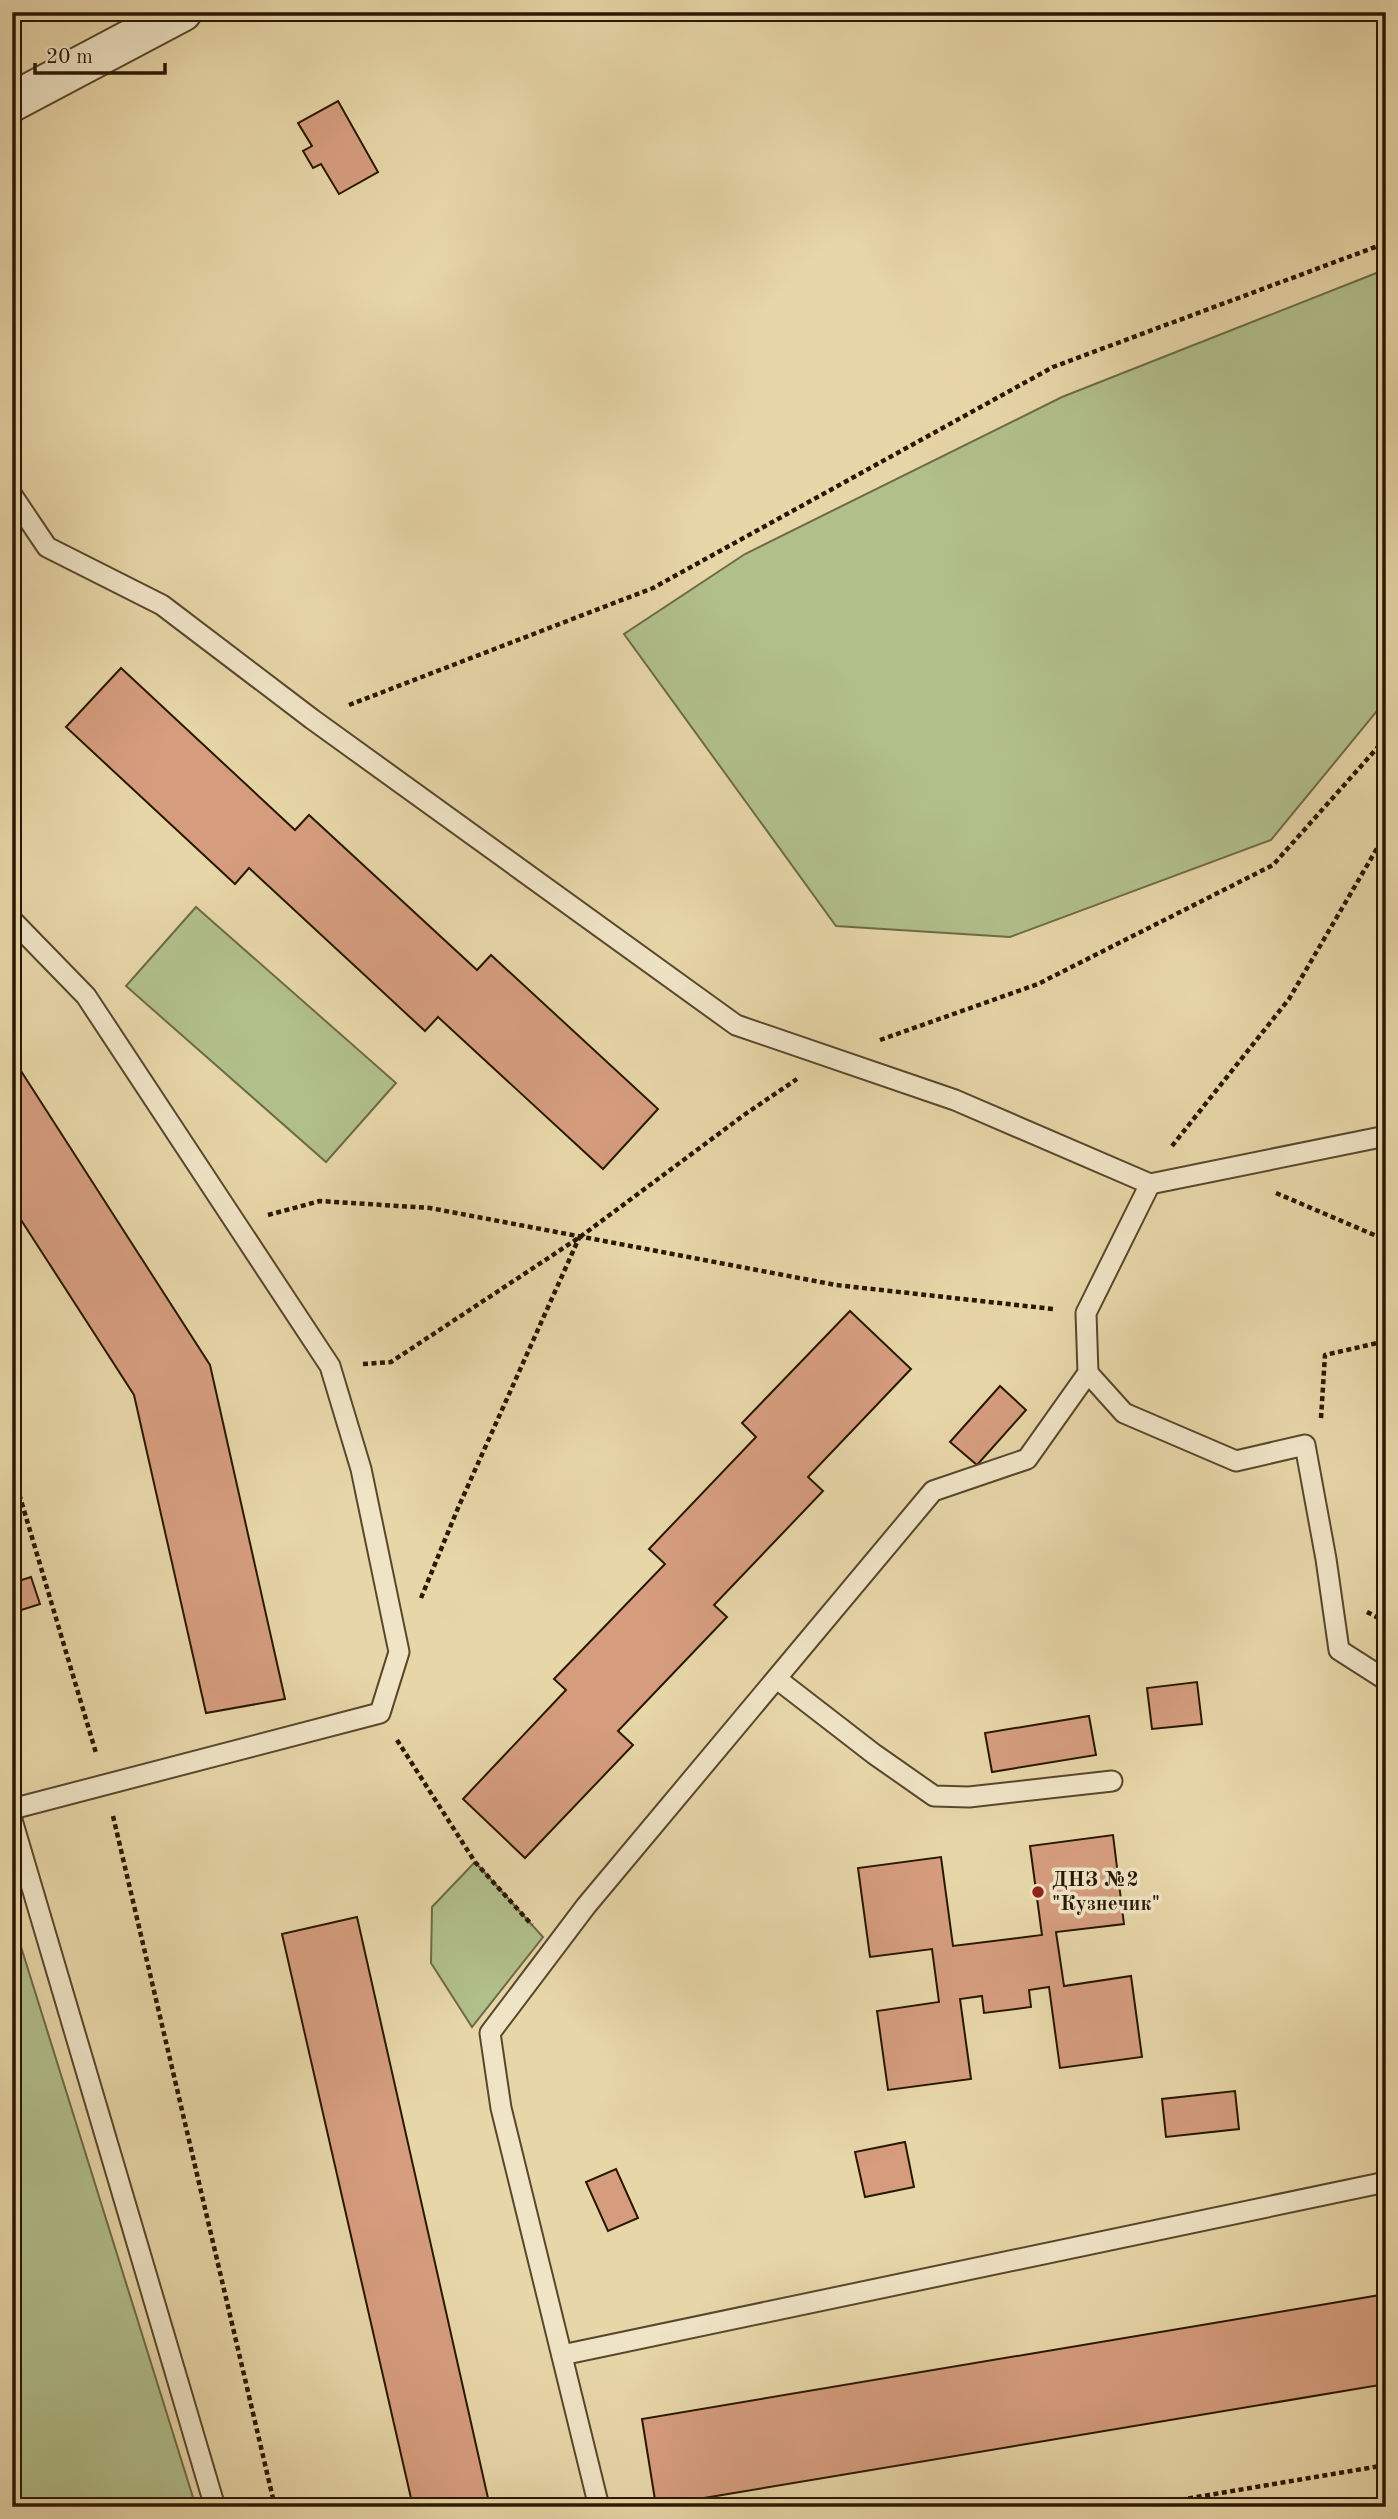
<svg xmlns="http://www.w3.org/2000/svg" width="1398" height="2519" font-family="'Old Standard TT',serif">
<style>
.green{fill:#b1bf8b;stroke:#6d6b46;stroke-width:2}
.building{fill:#d59d7e;stroke:#291701;stroke-width:2}
.lines{fill:none;stroke-linecap:round;stroke-linejoin:round}
.lane-casing{stroke:#58472b;stroke-width:23}
.street-casing{stroke:#58472b;stroke-width:42}
.path{stroke:#291701;stroke-width:4.5;stroke-dasharray:5 3.5;stroke-linecap:butt}
.lane{stroke:#efe4c6;stroke-width:19}
.street{stroke:#efe4c6;stroke-width:38}
.poi-dot{fill:#8f2418;stroke:#efe4c6;stroke-width:2.5}
.labels{text-anchor:middle;dominant-baseline:central;stroke-width:7;stroke-linejoin:round;paint-order:stroke}
.poi-label{font-size:21px;font-weight:bold;fill:#291701;stroke:#efe4c6;text-anchor:start}
</style>
<rect width="100%" height="100%" fill="#e7d6a8"/>
<filter id="stains"><feTurbulence type="fractalNoise" baseFrequency=".00286" numOctaves="4"/><feColorMatrix values="0 0 0 0 .2 0 0 0 0 .09 0 0 0 0 .02 0 0 0 .5 -.17"/></filter>
<radialGradient id="worn" r=".72"><stop offset=".6" stop-color="#630" stop-opacity="0"/><stop offset="1" stop-color="#630" stop-opacity=".3"/></radialGradient>
<g class="green">
<path d="M1379,272L1386,277V700L1271,840L1010,937L836,926L624,634L745,554L1062,397Z"/>
<path d="M196,907L396,1083L326,1162L126,986Z"/>
<path d="M475,1862L543,1937L472,2027L431,1963L432,1907Z"/>
<path d="M12,1918L196,2507H12Z"/>
</g>
<g class="building">
<path d="M338,101L378,172L339,194L321,164L313,168L303,151L312,146L298,123Z"/>
<path d="M121,668L295,830L309,815L477,970L491,955L658,1109L603,1169L438,1017L425,1031L249,868L235,884L66,727Z"/>
<path d="M12,1057L210,1365L285,1699L206,1713L134,1395L12,1206Z"/>
<path d="M850,1311L911,1369L808,1477L823,1491L714,1605L727,1617L618,1731L633,1745L525,1858L463,1799L566,1690L554,1679L665,1564L649,1549L756,1437L742,1423Z"/>
<path d="M1000,1386L1026,1410L977,1465L950,1442Z"/>
<path d="M31,1577L40,1604L12,1613V1583Z"/>
<path d="M1197,1682L1202,1724L1152,1729L1147,1688Z"/>
<path d="M1089,1716L1096,1755L992,1772L985,1733Z"/>
<path d="M1113,1835L1124,1924L1056,1932L1064,1986L1131,1976L1142,2057L1060,2068L1049,1987L1029,1990L1031,2007L984,2013L982,1996L960,1999L971,2079L888,2090L877,2011L939,2002L932,1949L870,1957L858,1868L941,1857L953,1946L1042,1935L1030,1846Z"/>
<path d="M357,1917L490,2507H413L282,1934Z"/>
<path d="M1235,2091L1239,2129L1166,2137L1162,2099Z"/>
<path d="M905,2142L914,2187L865,2197L855,2152Z"/>
<path d="M616,2169L638,2218L608,2231L586,2182Z"/>
<path d="M1386,2294V2384L656,2506L642,2419Z"/>
</g>
<g class="lines">
<defs>
<g id="lane">
<path d="M12,495L47,547L162,605L312,719L736,1025L955,1100L1150,1184L1386,1136"/>
<path d="M1088,1373L1124,1413L1236,1461L1305,1445L1326,1559L1339,1650L1386,1680"/>
<path d="M777,1679L874,1754L934,1796L969,1797L1112,1781"/>
<path d="M12,1809L380,1713L399,1652L361,1469L330,1366L86,996L14,922"/>
<path d="M12,1820L215,2507"/>
<path d="M562,2355L1386,2182"/>
<path d="M599,2507L501,2108L490,2033L586,1906L933,1491L1027,1459L1088,1373L1086,1313L1150,1184"/>
</g>
<path id="street" d="M12,102L182,12"/>
</defs>
<use href="#lane" class="lane-casing"/>
<use href="#street" class="street-casing"/>
<g class="path">
<path d="M349,705L653,588L1053,367L1386,243"/>
<path d="M880,1040L1038,984L1273,865L1386,738"/>
<path d="M1172,1146L1289,999L1386,833"/>
<path d="M1276,1193L1386,1240"/>
<path d="M268,1215L320,1201L430,1208L836,1285L1053,1309"/>
<path d="M363,1364L391,1362L580,1237L744,1115L797,1079"/>
<path d="M1321,1418L1325,1355L1386,1341"/>
<path d="M12,1470L96,1753"/>
<path d="M421,1598L458,1508L579,1238"/>
<path d="M1367,1612L1386,1622"/>
<path d="M397,1740L475,1862L532,1925"/>
<path d="M113,1816L275,2507"/>
<path d="M1138,2507L1386,2465"/>
</g>
<use href="#lane" class="lane"/>
<use href="#street" class="street"/>
</g>
<circle class="poi-dot" cx="1038" cy="1892" r="7"/>
<g class="labels">
<g class="poi-label">
<text x="1052" y="1880">ДНЗ №2<tspan x="1052" dy="24">"Кузнечик"</tspan></text>
</g>
</g>
<rect width="1398" height="2519" fill="none" stroke="#e7d6a8" stroke-width="42"/>
<rect x="14" y="14" width="1370" height="2491" fill="none" stroke="#291701" stroke-width="3.5"/>
<rect x="21" y="21" width="1356" height="2477" fill="none" stroke="#291701" stroke-width="2"/>
<path d="M35 63v10h130v-10" fill="none" stroke="#291701" stroke-width="3.5"/>
<text x="46" y="63" font-size="21" fill="#291701" stroke="#efe4c6" stroke-width="5" paint-order="stroke">20 m</text>
<rect width="100%" height="100%" filter="url(#stains)"/>
<rect width="100%" height="100%" fill="url(#worn)"/>
</svg>
